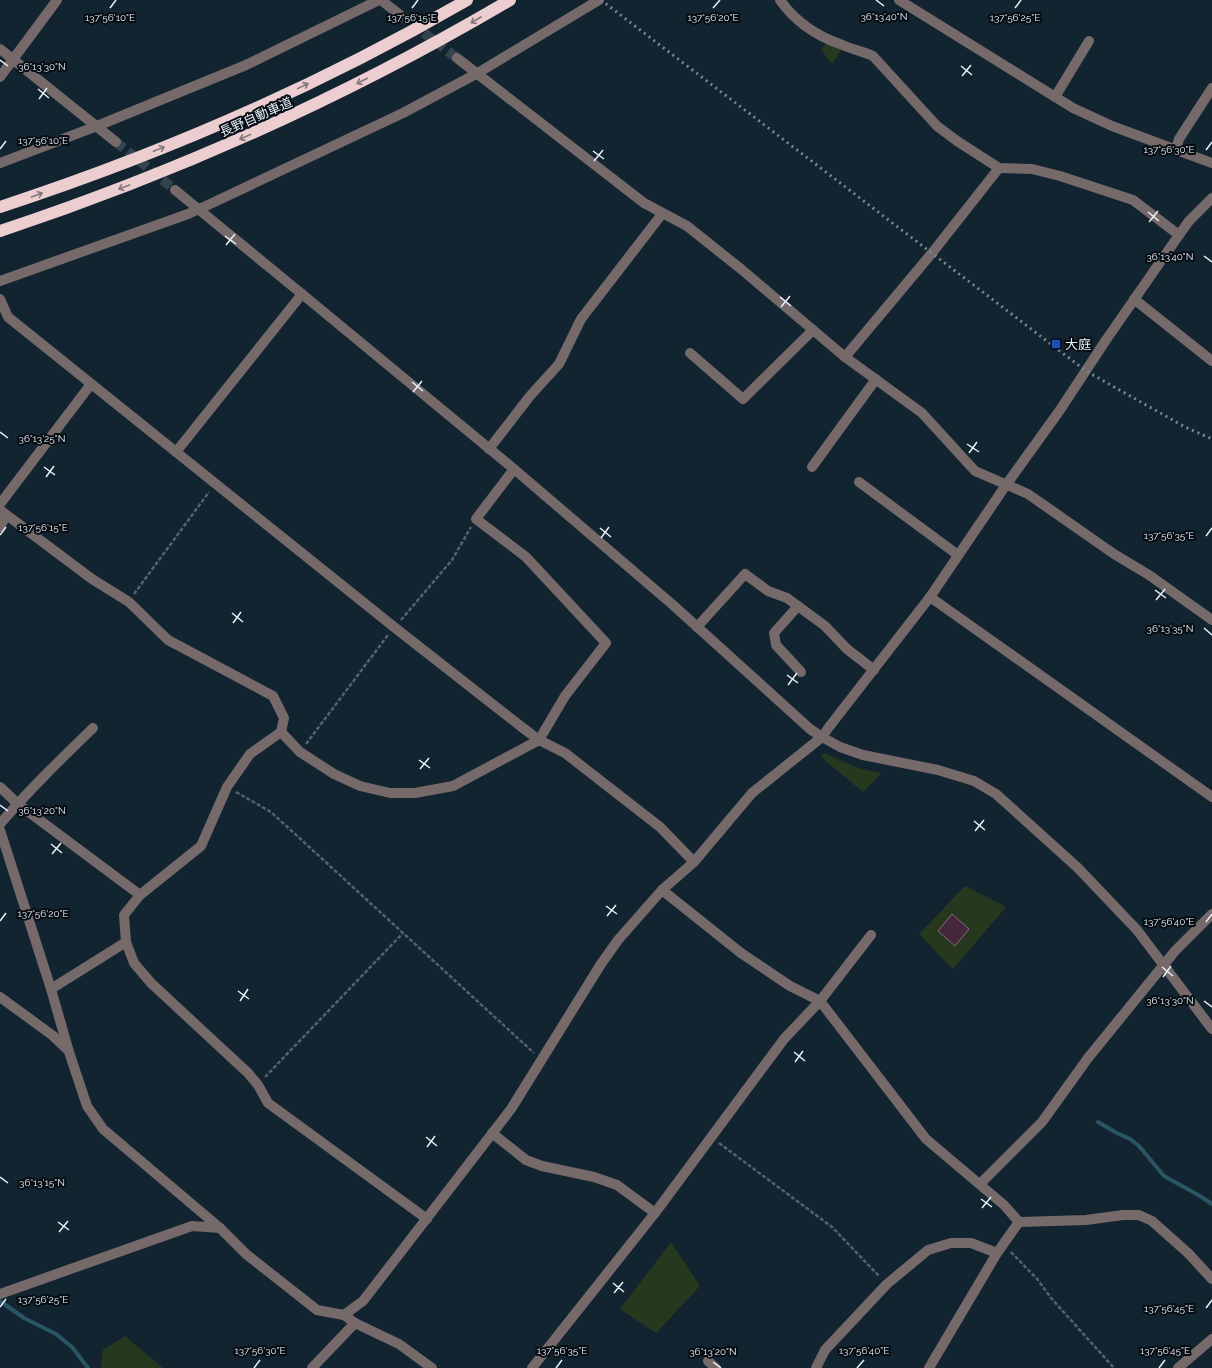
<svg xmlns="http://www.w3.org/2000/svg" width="1212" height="1368" font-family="Raleway,'Noto Sans JP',sans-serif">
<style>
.green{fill:#26381e}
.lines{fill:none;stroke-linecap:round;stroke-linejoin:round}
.stream{stroke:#2b5464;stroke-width:4}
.building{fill:#44273a;stroke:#836e7b}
.minor-tunnel{stroke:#33434f;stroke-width:10;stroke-dasharray:10 5;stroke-linecap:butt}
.path{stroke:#54626e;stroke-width:2.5;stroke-dasharray:4 2;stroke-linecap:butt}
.minor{stroke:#75696a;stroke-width:10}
.highway{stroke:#ecced0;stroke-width:12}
.rail{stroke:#798792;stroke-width:3;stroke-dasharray:2 4;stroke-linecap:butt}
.oneway{stroke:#84777a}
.ticks{fill:none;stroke:#e7f1fa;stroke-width:1.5}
.transit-dot{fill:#1a4fb4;stroke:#060c12;stroke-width:1.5}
.labels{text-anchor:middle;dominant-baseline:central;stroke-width:4;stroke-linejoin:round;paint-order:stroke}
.street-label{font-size:13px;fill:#e7f1fa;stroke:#060c12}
.poi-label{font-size:13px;fill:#e7f1fa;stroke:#060c12;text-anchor:start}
.ticks-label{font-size:10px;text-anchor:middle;fill:#e7f1fa;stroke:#060c12;stroke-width:4;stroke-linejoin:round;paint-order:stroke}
</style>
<rect width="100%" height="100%" fill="#132431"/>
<g class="green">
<path d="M827,43L842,49L832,64L821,50Z"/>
<path d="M824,753L858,768L881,773L863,792L821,757Z"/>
<path d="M965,886L1006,907L953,969L919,934Z"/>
<path d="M671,1242L700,1286L656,1333L620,1309Z"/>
<path d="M125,1336L163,1368H101L103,1350Z"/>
</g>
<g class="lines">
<g class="stream">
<path d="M1098,1122L1115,1132L1130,1139L1139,1146L1164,1176L1200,1196L1212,1204"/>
<path d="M0,1301L24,1318L56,1334L72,1347L88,1368"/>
</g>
</g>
<path class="building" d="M952,914L969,929L955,946L938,931Z"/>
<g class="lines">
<g class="minor-tunnel">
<path d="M400,15L457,58"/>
<path d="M116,142L175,190"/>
</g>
<g class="path">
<path d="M134,594L209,492"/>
<path d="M401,620L452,560L471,527"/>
<path d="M306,744L388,635"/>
<path d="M236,792L271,812L534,1053"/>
<path d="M265,1077L403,933"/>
<path d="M719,1143L832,1227L880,1277"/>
<path d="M1011,1252L1038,1280L1051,1298L1114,1368"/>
</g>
<g class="minor">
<path d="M381,0L400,15"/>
<path d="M780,0C795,21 817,36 840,44C851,49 862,51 873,56L937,126L957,141L999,168L1032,169L1060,176L1133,200L1179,235"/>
<path d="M899,0L1073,108L1112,126L1212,163"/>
<path d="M0,49L116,142"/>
<path d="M457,58L644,203L687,226L741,269L845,357L922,413L975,471L1028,494L1114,554L1149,575L1212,620"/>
<path d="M0,77L57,0"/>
<path d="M1055,97L1089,41"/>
<path d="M1176,149L1179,139L1212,88"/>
<path d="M0,163L97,126L246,65L379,0"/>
<path d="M175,190L302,294L514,469L673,605L810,729L822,737L840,747L863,755L938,770L974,781L996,794L1078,868L1137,930L1212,1029"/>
<path d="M0,281L188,214L208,205L403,113L476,74L599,0"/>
<path d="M0,299L8,317L394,627L523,728L539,740L565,753L660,827L694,862"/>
<path d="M1134,299L1212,361"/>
<path d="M690,353L743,399L813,330"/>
<path d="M845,357L932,253L999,168"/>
<path d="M489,449L530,396L559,364L581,319L662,214"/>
<path d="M176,452L302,294"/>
<path d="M812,467L876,379"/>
<path d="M859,482L958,555"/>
<path d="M0,504L91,384"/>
<path d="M0,510L92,579L129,602L168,640L273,696L284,718L281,732L250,754L227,787L201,846L140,895L124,915L126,942L51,989"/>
<path d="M0,527L6,515"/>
<path d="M930,597L1212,797"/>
<path d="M798,606L774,633L776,645L801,672"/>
<path d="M697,627L745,574L768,591L787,598L825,626L847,649L874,670"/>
<path d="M281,732L300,752L334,774L360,786L390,793H415L453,786L539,740L565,696L606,643L526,557L476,519L514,469"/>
<path d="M0,787L18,804L140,895"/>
<path d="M0,824C29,790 61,759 93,728"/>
<path d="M0,830L51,989L69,1052L87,1106L103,1129L220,1228L246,1254L317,1310L344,1315L355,1323L399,1344L432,1368"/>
<path d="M662,890L741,953L790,986L820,1001L926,1139L1004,1205L1019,1222L1086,1220L1123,1215H1139L1152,1221L1188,1253L1212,1279"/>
<path d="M126,942L134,963L151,983L248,1073L258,1085L268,1103L427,1219"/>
<path d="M0,997L52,1035L68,1050"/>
<path d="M492,1133L526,1160L542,1166L594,1177L617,1185L655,1213"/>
<path d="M980,1184L1042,1122L1088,1058L1175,951L1212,914"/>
<path d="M0,1294L192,1226L220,1228"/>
<path d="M344,1315L363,1301L511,1109L601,964L618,940L662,890L694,862L752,793L822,737L829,727L930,597L1006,485L1060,410L1106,340L1179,235L1189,221L1212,198"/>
<path d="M708,1361L716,1368"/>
<path d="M312,1368L355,1323"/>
<path d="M532,1368L655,1213L784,1039L820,1001L871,935"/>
<path d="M816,1368L825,1350L887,1284L928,1250L951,1243H971L997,1253"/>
<path d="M929,1368L997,1253L1019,1222"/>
<path d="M1178,1368L1212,1339"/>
</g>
<g class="highway">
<path d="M0,207C162,154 319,86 467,0"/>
<path d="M0,231C178,172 349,95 510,0"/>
</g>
<path class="rail" d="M601,0L1086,371L1185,427L1212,439"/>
</g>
<defs><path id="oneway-shaft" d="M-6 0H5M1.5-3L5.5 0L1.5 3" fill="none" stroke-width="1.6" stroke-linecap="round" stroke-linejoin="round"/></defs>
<g class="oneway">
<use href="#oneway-shaft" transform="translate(476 20) rotate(150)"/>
<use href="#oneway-shaft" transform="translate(362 81) rotate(153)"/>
<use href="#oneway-shaft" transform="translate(303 86) rotate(-26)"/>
<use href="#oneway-shaft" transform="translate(245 137) rotate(156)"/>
<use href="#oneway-shaft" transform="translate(159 149) rotate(-22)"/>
<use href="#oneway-shaft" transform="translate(124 187) rotate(160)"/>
<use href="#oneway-shaft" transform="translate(37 195) rotate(-20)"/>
</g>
<path class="ticks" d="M876,0L884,6M110,8L116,0M412,8L418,0M713,8L720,0M1015,8L1021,0M0,60L8,66M961,66L972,75M962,76L971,65M38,89L49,98M39,99L47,88M0,149L6,141M1206,150L1212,142M593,151L604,159M594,161L603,150M1148,212L1159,221M1149,222L1158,211M225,236L236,244M226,245L235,234M1204,256L1212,262M780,297L791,306M781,307L790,296M412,382L423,391M413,392L422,381M0,432L8,438M967,444L979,452M969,453L977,442M44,467L55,475M46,477L54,466M600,528L611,537M0,535L6,527M1206,536L1212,528M601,538L609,527M1155,590L1166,598M1156,600L1165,589M232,613L243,622M233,623L241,612M1204,628L1212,635M787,675L798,683M788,685L797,673M419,760L430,768M420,769L429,758M0,805L8,811M974,821L985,830M975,831L984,820M51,844L62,853M52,854L61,843M606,906L617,914M607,916L616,905M0,921L6,913M1206,922L1212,914M1162,967L1173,976M1163,977L1171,966M238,991L249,999M240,1001L248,989M1204,1001L1212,1007M794,1052L805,1061M795,1062L803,1051M426,1137L437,1146M427,1147L435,1136M0,1177L8,1183M981,1199L992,1207M982,1208L991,1197M58,1222L69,1230M59,1232L68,1221M613,1283L624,1292M614,1293L623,1282M0,1307L6,1299M1206,1308L1212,1300M713,1362L721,1368M254,1368L260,1360M556,1368L562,1360M857,1368L864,1360M1159,1368L1165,1360"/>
<rect class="transit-dot" x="1051" y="339" width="10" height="10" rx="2"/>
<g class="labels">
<g class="street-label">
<text transform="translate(256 117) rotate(-24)">長野自動車道</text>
</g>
<g class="poi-label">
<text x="1065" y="344">大庭</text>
</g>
</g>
<g class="ticks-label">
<text x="884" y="20">36°13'40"N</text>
<text x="412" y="21">137°56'15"E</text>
<text x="713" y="21">137°56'20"E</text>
<text x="1015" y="21">137°56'25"E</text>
<text x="110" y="21">137°56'10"E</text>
<text x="42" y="70">36°13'30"N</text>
<text x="43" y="144">137°56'10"E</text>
<text x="1169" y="153">137°56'30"E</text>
<text x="1170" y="260">36°13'40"N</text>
<text x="42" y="442">36°13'25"N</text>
<text x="43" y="531">137°56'15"E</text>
<text x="1169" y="539">137°56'35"E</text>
<text x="1170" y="632">36°13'35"N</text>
<text x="42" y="814">36°13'20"N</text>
<text x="43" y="917">137°56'20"E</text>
<text x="1169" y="925">137°56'40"E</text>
<text x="1170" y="1004">36°13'30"N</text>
<text x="42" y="1186">36°13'15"N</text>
<text x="43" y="1303">137°56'25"E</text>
<text x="1169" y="1312">137°56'45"E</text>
<text x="260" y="1354">137°56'30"E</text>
<text x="562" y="1354">137°56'35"E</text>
<text x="864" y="1354">137°56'40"E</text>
<text x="1165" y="1354">137°56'45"E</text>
<text x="713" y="1355">36°13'20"N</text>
</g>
</svg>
